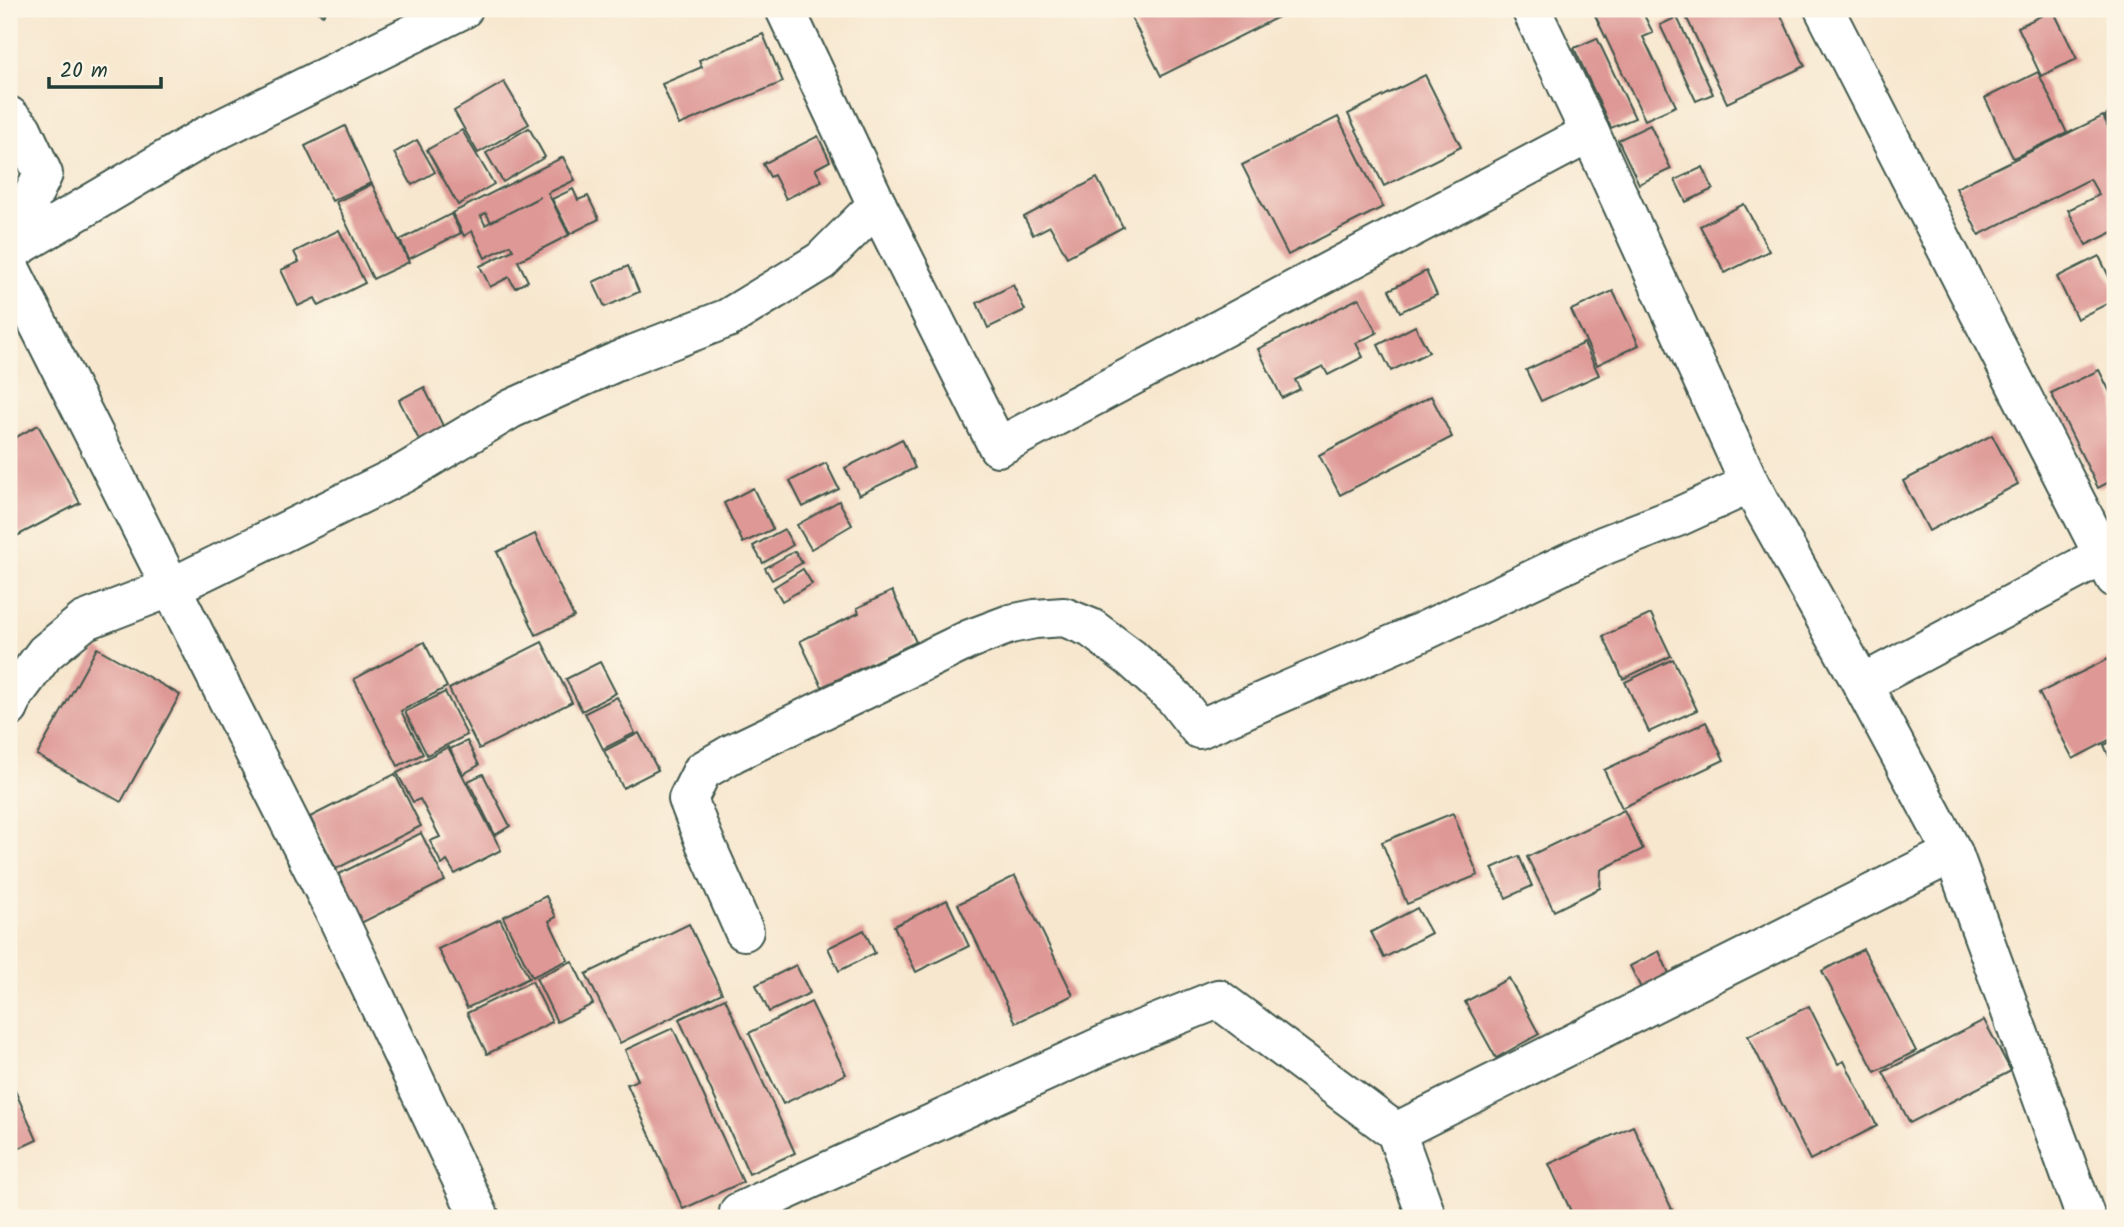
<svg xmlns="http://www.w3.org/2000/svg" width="2124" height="1227" font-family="Kalam,sans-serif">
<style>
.building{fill:#de9895;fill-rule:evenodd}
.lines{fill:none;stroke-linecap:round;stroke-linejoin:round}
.minor-casing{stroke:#3f564b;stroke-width:42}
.minor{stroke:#fff;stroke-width:38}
</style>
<rect width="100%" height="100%" fill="#fcf5e5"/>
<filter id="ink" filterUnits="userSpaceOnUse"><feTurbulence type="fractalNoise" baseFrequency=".0143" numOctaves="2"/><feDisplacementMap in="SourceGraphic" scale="14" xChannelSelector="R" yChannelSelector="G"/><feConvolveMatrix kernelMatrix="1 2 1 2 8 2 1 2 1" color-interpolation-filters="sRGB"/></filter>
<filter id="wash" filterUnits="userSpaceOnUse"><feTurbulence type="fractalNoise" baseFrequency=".00686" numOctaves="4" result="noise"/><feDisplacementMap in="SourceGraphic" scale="28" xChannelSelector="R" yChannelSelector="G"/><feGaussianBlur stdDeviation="1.57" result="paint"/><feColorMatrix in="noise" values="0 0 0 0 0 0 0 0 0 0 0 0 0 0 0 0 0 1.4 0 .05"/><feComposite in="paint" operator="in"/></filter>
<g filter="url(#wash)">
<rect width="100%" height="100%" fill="#f7e7cf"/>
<g id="blocks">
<g class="building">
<path d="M312,9H327L323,15Z"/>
<path d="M1127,9H1279L1282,15L1161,76Z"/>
<path d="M1592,9H1641L1653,33L1643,37L1676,106L1645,120Z"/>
<path d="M1686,9H1778L1805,66L1727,103L1683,10Z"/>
<path d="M2053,10L2077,59L2041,76L2018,27Z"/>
<path d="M1677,17L1713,94L1696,101L1660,25Z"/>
<path d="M763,34L783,82L679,125L662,84L702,67L699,60Z"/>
<path d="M1597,38L1635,118L1611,128L1574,48Z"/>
<path d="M2038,72L2067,133L2013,158L1985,98Z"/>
<path d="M1425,75L1461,147L1384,186L1348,114Z"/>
<path d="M504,82L529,124L478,153L454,111Z"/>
<path d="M2115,111V136L2105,116Z"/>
<path d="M2103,116L2115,141V231L2086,245L2068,210L2099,195L2090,179L1979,235L1956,188Z"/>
<path d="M1338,117L1383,207L1288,255L1242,165Z"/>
<path d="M1650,125L1671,169L1639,184L1618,140Z"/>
<path d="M345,126L371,183L332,201L305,146Z"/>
<path d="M529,128L545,157L503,182L486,153Z"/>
<path d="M462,130L494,184L458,205L427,150Z"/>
<path d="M818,136L830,161L815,169L822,181L786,199L774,175L770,177L763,164Z"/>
<path d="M417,140L435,172L412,185L394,153Z"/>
<path d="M563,157L575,180L548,193L569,235L518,261L528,281L515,288L509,277L490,287L480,266L513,250L510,245L485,258L472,231L464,236L452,213ZM540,197L485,225L481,216L486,213L491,222Z"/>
<path d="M1703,167L1713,189L1686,202L1675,180Z"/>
<path d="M1097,178L1123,227L1067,257L1050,226L1033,235L1024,217Z"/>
<path d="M372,184L409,262L373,279L336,202Z"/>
<path d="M573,189L578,200L588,196L599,219L570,234L552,199Z"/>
<path d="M1744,204L1769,251L1725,273L1700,226Z"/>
<path d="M451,214L461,233L409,259L400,240Z"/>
<path d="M339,230L365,283L319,306L315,298L298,306L281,270L299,262L294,252Z"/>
<path d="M2099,256L2115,289V300L2077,319L2057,277Z"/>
<path d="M628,266L639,292L605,307L593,282Z"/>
<path d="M1426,271L1437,295L1400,312L1389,290Z"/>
<path d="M1013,285L1025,310L988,328L977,303Z"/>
<path d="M1613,291L1639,345L1597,365L1571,310Z"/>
<path d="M1359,298L1377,333L1356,343L1363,357L1328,375L1323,366L1295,380L1300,389L1282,398L1258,349Z"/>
<path d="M1415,326L1429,352L1391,371L1378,345Z"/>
<path d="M1584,343L1599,375L1541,401L1526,370Z"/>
<path d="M2099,370L2115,402V479L2098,488L2051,393Z"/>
<path d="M424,387L445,430L420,442L399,400Z"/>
<path d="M1431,396L1452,437L1340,495L1319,455Z"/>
<path d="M38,425L80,503L9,540V441Z"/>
<path d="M1992,435L2018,484L1929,531L1903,481Z"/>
<path d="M902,439L915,468L859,495L845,468Z"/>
<path d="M826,463L839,489L803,507L790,481Z"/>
<path d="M753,488L773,529L743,543L724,503Z"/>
<path d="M839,501L852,525L811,549L797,525Z"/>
<path d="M784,529L793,545L763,563L753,546Z"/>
<path d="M535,534L574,617L536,635L497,552Z"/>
<path d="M795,551L802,563L772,580L765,568Z"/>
<path d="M803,569L812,584L782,601L774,587Z"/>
<path d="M892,591L916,642L822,687L800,641L859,613L857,608Z"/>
<path d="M1651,614L1671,656L1623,679L1603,636Z"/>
<path d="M424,642L447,687L401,711L423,754L398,766L354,679Z"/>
<path d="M542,642L572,702L479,749L449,689Z"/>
<path d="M97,648L180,695L121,802L37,755Z"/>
<path d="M1673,659L1697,710L1649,732L1625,682Z"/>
<path d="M2108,659L2115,674V737L2073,759L2039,693Z"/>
<path d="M600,662L616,693L582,711L566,679Z"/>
<path d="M445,692L467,735L427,755L405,712Z"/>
<path d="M617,697L635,733L603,749L585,713Z"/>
<path d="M1706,722L1724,760L1622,808L1604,770Z"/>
<path d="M639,733L658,770L623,788L604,751Z"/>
<path d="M2115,740V770L2104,745Z"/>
<path d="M467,741L479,765L463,774L450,749Z"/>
<path d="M448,747L501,850L455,874L447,861L442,865L430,841L440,837L420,799L413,802L397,773Z"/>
<path d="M395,774L421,826L336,869L310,817Z"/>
<path d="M483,774L510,826L495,835L468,781Z"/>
<path d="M1624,810L1643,849L1601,870L1600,888L1554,911L1527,857Z"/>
<path d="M1453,813L1478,875L1407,904L1382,842Z"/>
<path d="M421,833L445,881L361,923L337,875Z"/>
<path d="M1519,856L1532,886L1506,898L1492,868Z"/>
<path d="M1015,876L1073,995L1016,1023L958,904Z"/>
<path d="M546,896L556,917L549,921L568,960L532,977L503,917Z"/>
<path d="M947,900L969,946L916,972L894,926Z"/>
<path d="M1417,908L1431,933L1384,958L1371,932Z"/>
<path d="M500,919L529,978L467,1008L438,949Z"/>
<path d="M689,924L722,993L620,1043L586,974Z"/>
<path d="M864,930L875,953L839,971L828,948Z"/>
<path d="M1863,949L1916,1051L1875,1072L1822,971Z"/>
<path d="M1659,951L1672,980L1644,994L1630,966Z"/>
<path d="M572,961L593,1004L557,1022L536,978Z"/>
<path d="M796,965L810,993L769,1012L756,985Z"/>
<path d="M1509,978L1539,1034L1496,1058L1465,1002Z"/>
<path d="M532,981L552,1022L487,1054L467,1013Z"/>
<path d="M725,998L795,1153L749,1174L679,1019Z"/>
<path d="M811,1002L846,1074L783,1104L749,1033Z"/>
<path d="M1809,1006L1838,1064L1844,1061L1877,1126L1810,1160L1748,1036Z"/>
<path d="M1984,1020L2011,1071L1910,1123L1883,1072Z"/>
<path d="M673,1028L743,1182L683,1209L627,1084L638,1080L625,1050Z"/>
<path d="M9,1077L37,1140L9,1153Z"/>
<path d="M1633,1126L1676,1218H1574L1549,1164Z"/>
</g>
</g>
</g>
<g filter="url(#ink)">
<use href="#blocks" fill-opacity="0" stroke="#3f564b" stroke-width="2"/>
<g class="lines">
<defs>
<g id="minor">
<path d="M1531,9L1590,133L1750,484L1862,684L1953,853L2086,1218"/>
<path d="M1824,9L2115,578"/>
<path d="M9,116L22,129L43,174L9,244"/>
<path d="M877,205L998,447L1590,133"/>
<path d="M9,252L204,137L463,9"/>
<path d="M9,266L335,912L480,1218"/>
<path d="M1862,684L2115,549"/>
<path d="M9,708L13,696L45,653L84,621L172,587L404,473L511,409L627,357L728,318L821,261L877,205L785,9"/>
<path d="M744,931L703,838L688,799L702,771L733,753L970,639L1010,624L1035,619L1064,617L1091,628L1131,658L1175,698L1199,729L1424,631L1605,545L1680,516L1750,484"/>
<path d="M1396,1132L1953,853"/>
<path d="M739,1212L1115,1040L1218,999L1396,1132L1427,1218"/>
</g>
</defs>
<use href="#minor" class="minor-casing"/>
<use href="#minor" class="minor"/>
</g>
</g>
<rect width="2124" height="1227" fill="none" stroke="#fcf5e5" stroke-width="35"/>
<path d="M49 77v10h112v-10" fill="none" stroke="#1f3d34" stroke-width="3.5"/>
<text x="60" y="77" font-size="21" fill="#1f3d34" stroke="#fcf5e5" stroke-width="5" paint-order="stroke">20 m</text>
</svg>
